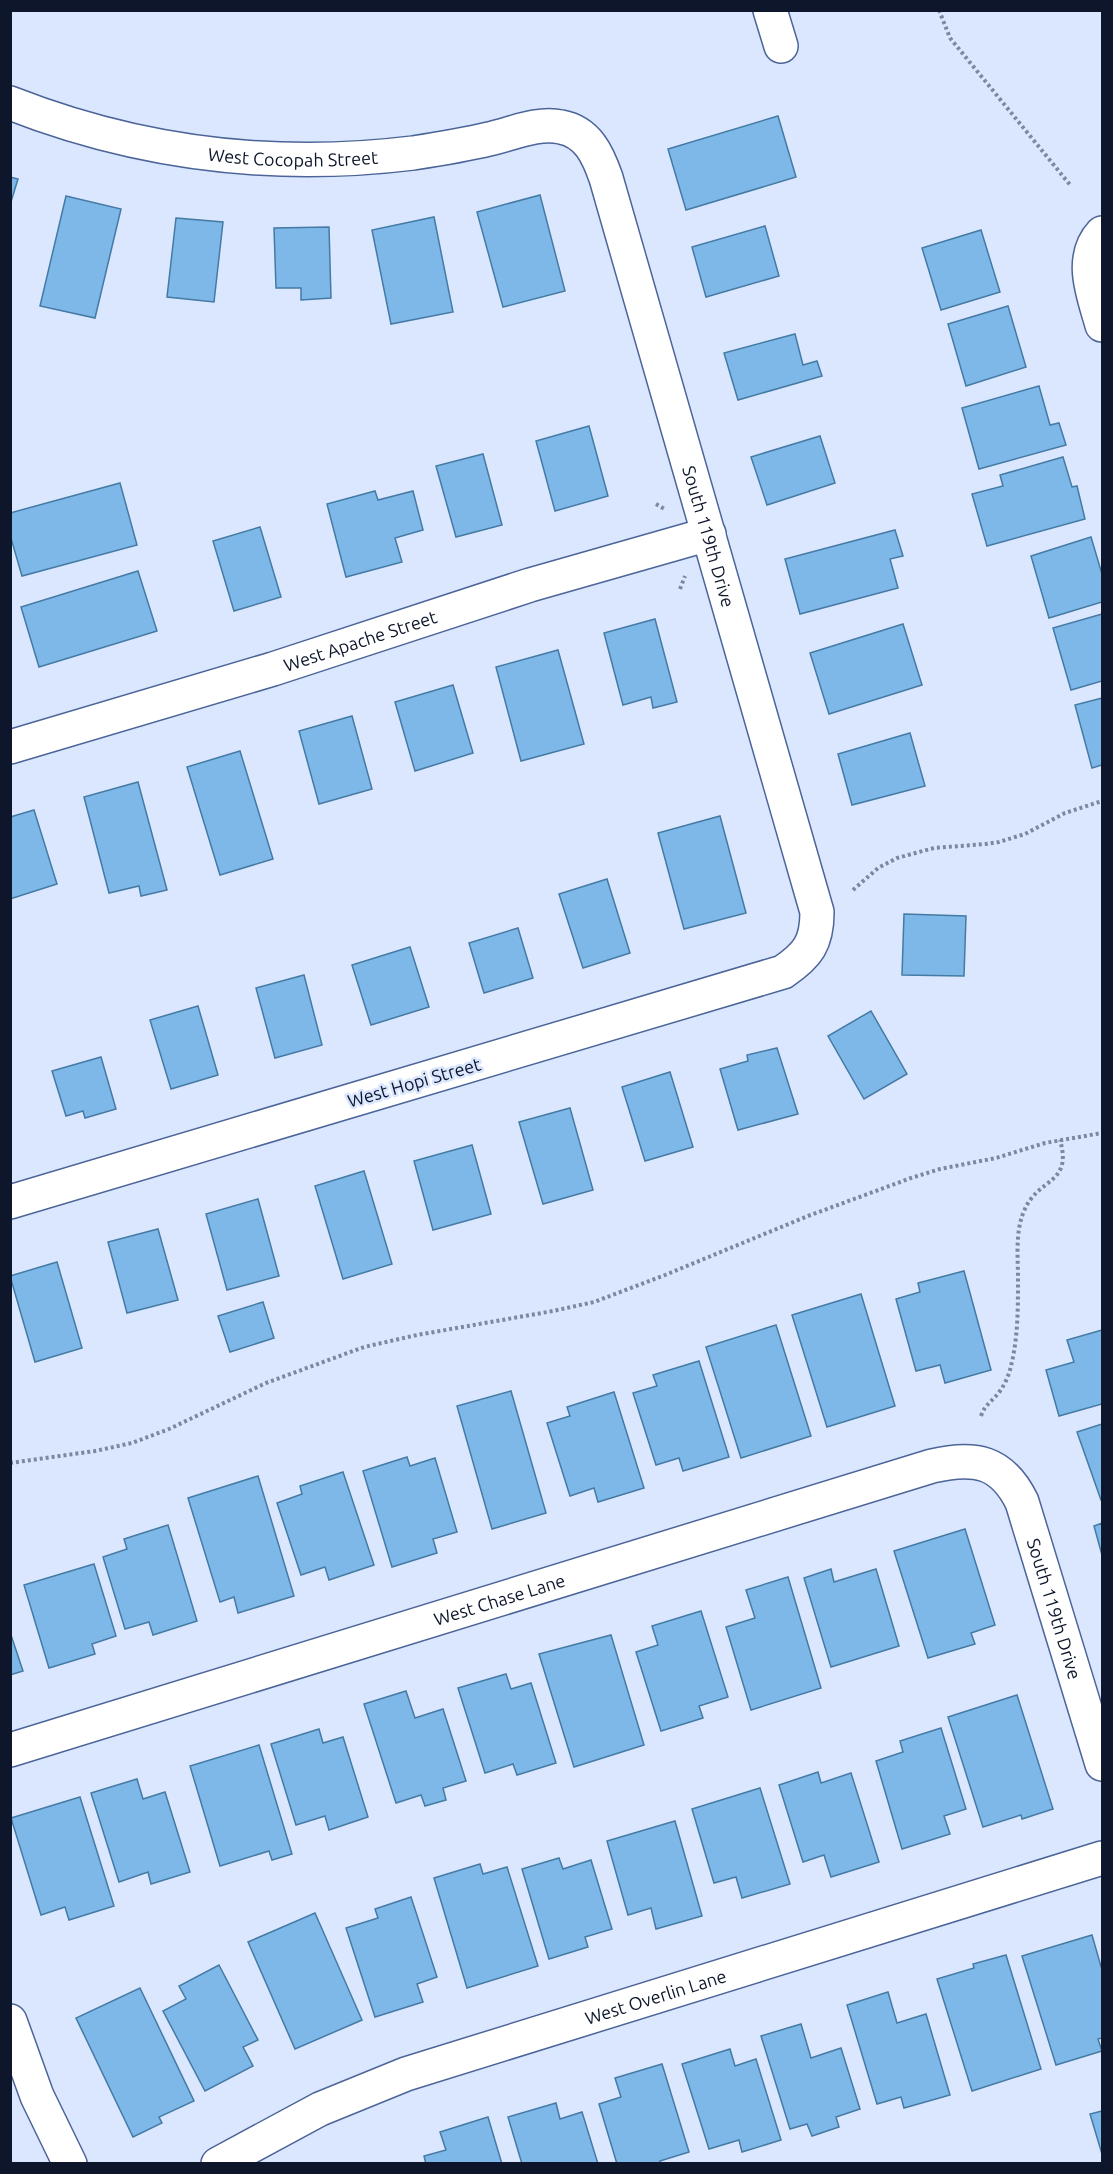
<svg xmlns="http://www.w3.org/2000/svg" width="1113" height="2174" font-family="Ubuntu,sans-serif">
<style>
.building{fill:#7eb8e8;stroke:#457aa4;stroke-width:1.5}
.lines{fill:none;stroke-linecap:round;stroke-linejoin:round}
.minor-casing{stroke:#4c6598;stroke-width:36}
.path{stroke:#7d889f;stroke-width:4;stroke-dasharray:3 3;stroke-linecap:butt}
.minor{stroke:#fff;stroke-width:33}
.labels{text-anchor:middle;dominant-baseline:central;stroke-width:5;stroke-linejoin:round;paint-order:stroke}
.street-label{font-size:18px;fill:#0d162b;stroke:#dbe7ff}
</style>
<rect width="100%" height="100%" fill="#dbe7ff"/>
<g class="building">
<path d="M778,116L796,177L686,210L668,149Z"/>
<path d="M10,177L18,179L10,205Z"/>
<path d="M540,195L565,291L503,307L477,212Z"/>
<path d="M66,196L121,209L95,318L40,306Z"/>
<path d="M434,217L453,312L391,324L372,230Z"/>
<path d="M176,218L223,222L214,302L167,297Z"/>
<path d="M765,226L779,276L706,297L692,247Z"/>
<path d="M329,227L331,298L301,300V288H276L274,228Z"/>
<path d="M981,230L1000,292L941,310L922,248Z"/>
<path d="M1008,306L1026,367L966,386L948,324Z"/>
<path d="M795,334L803,365L817,361L822,376L738,400L724,353Z"/>
<path d="M1039,386L1050,425L1059,423L1066,445L979,469L962,408Z"/>
<path d="M589,426L608,496L555,511L536,441Z"/>
<path d="M820,436L835,483L767,505L751,457Z"/>
<path d="M483,454L502,525L456,537L436,466Z"/>
<path d="M1063,457L1072,487L1077,486L1085,519L987,546L972,494L1003,486L1000,475Z"/>
<path d="M120,483L137,545L22,576L10,535V513Z"/>
<path d="M375,491L378,500L413,491L423,530L395,538L402,562L346,577L327,504Z"/>
<path d="M260,527L281,597L234,611L213,541Z"/>
<path d="M895,530L903,556L890,559L898,588L800,614L785,559Z"/>
<path d="M1091,537L1102,574V602L1049,618L1031,556Z"/>
<path d="M138,571L157,631L39,667L21,607Z"/>
<path d="M1102,614V681L1071,690L1053,628Z"/>
<path d="M655,619L677,702L653,708L651,697L623,705L604,633Z"/>
<path d="M903,624L922,685L829,714L810,653Z"/>
<path d="M558,650L584,744L521,761L496,667Z"/>
<path d="M453,685L473,753L415,771L395,702Z"/>
<path d="M1102,698V765L1092,768L1075,705Z"/>
<path d="M352,716L372,789L319,804L299,731Z"/>
<path d="M910,733L925,786L852,805L838,754Z"/>
<path d="M240,751L273,859L220,875L187,767Z"/>
<path d="M138,782L167,890L141,896L139,886L109,893L84,797Z"/>
<path d="M34,810L57,884L10,899V817Z"/>
<path d="M720,816L746,913L684,929L658,833Z"/>
<path d="M607,879L630,953L583,968L559,894Z"/>
<path d="M904,914L966,916L964,976L902,975Z"/>
<path d="M518,928L533,978L484,993L469,943Z"/>
<path d="M410,947L429,1007L371,1025L352,965Z"/>
<path d="M304,975L322,1045L275,1058L256,988Z"/>
<path d="M198,1006L218,1075L171,1089L150,1020Z"/>
<path d="M871,1011L907,1074L864,1099L828,1036Z"/>
<path d="M777,1048L798,1114L738,1130L720,1069L748,1061L747,1055Z"/>
<path d="M101,1057L116,1109L85,1118L83,1111L66,1116L52,1071Z"/>
<path d="M670,1072L693,1147L645,1161L622,1087Z"/>
<path d="M570,1108L593,1190L543,1204L519,1122Z"/>
<path d="M472,1145L491,1214L433,1230L414,1161Z"/>
<path d="M364,1171L392,1264L343,1279L315,1186Z"/>
<path d="M258,1199L279,1276L227,1290L206,1214Z"/>
<path d="M158,1229L178,1300L127,1313L108,1242Z"/>
<path d="M57,1262L82,1348L35,1362L10,1276Z"/>
<path d="M964,1271L991,1370L945,1383L940,1365L916,1371L896,1299L920,1292L918,1283Z"/>
<path d="M861,1294L895,1406L827,1427L792,1315Z"/>
<path d="M263,1302L274,1338L230,1352L218,1316Z"/>
<path d="M776,1325L811,1436L741,1458L706,1347Z"/>
<path d="M1102,1330V1404L1059,1416L1046,1370L1074,1362L1067,1340Z"/>
<path d="M699,1361L729,1457L683,1471L679,1458L656,1465L633,1393L657,1386L653,1375Z"/>
<path d="M511,1391L546,1513L492,1529L457,1406Z"/>
<path d="M614,1392L644,1488L598,1502L594,1488L570,1496L547,1423L570,1416L567,1407Z"/>
<path d="M1102,1424V1500H1101L1077,1432Z"/>
<path d="M407,1457L410,1466L435,1458L457,1532L433,1539L437,1553L392,1567L363,1471Z"/>
<path d="M343,1472L374,1565L329,1580L325,1567L301,1575L277,1503L302,1494L300,1486Z"/>
<path d="M258,1476L294,1596L238,1613L234,1597L220,1602L188,1498Z"/>
<path d="M1102,1523V1555L1094,1526Z"/>
<path d="M168,1525L197,1621L153,1635L149,1622L125,1629L103,1557L127,1549L124,1539Z"/>
<path d="M965,1529L995,1625L971,1633L975,1644L928,1658L894,1551Z"/>
<path d="M94,1564L116,1636L92,1644L95,1654L49,1668L24,1585Z"/>
<path d="M831,1569L834,1582L876,1569L899,1646L831,1667L804,1578Z"/>
<path d="M788,1577L821,1688L751,1710L726,1627L755,1618L746,1590Z"/>
<path d="M701,1611L728,1697L699,1706L703,1718L661,1731L636,1652L658,1645L652,1626Z"/>
<path d="M10,1632L23,1671L10,1675Z"/>
<path d="M611,1635L644,1745L574,1767L539,1654Z"/>
<path d="M506,1674L511,1689L531,1683L556,1763L517,1775L513,1764L485,1773L458,1688Z"/>
<path d="M406,1691L415,1718L443,1709L466,1781L443,1788L446,1800L425,1806L421,1795L396,1803L364,1704Z"/>
<path d="M1017,1695L1053,1809L1022,1819L1021,1815L983,1827L948,1717Z"/>
<path d="M941,1728L966,1809L944,1816L950,1834L902,1849L876,1761L903,1752L900,1741Z"/>
<path d="M319,1729L323,1743L343,1737L368,1817L329,1830L325,1816L296,1825L271,1744Z"/>
<path d="M259,1745L292,1854L272,1860L269,1851L220,1866L190,1766Z"/>
<path d="M818,1772L821,1783L851,1773L879,1862L831,1877L824,1855L803,1862L779,1785Z"/>
<path d="M137,1779L143,1799L165,1792L190,1872L151,1884L148,1872L119,1882L91,1793Z"/>
<path d="M760,1788L790,1884L742,1898L736,1877L714,1883L692,1809Z"/>
<path d="M80,1797L114,1906L69,1920L65,1907L41,1915L11,1818Z"/>
<path d="M675,1821L702,1916L656,1929L651,1908L628,1915L607,1841Z"/>
<path d="M559,1858L563,1869L591,1860L612,1929L585,1937L588,1947L549,1959L522,1869Z"/>
<path d="M480,1864L483,1874L507,1867L538,1966L467,1988L434,1878Z"/>
<path d="M411,1897L437,1977L417,1984L423,2002L375,2017L346,1928L378,1918L375,1909Z"/>
<path d="M315,1913L362,2020L295,2049L248,1942Z"/>
<path d="M1092,1935L1102,1970V2038L1098,2039L1102,2051L1056,2065L1022,1956Z"/>
<path d="M1006,1955L1041,2069L972,2091L937,1979L974,1968L973,1964Z"/>
<path d="M219,1965L258,2040L243,2047L253,2066L205,2091L163,2011L186,1999L179,1986Z"/>
<path d="M140,1988L194,2101L159,2117L162,2123L133,2137L76,2018Z"/>
<path d="M888,1992L897,2023L926,2014L950,2095L904,2108L901,2097L877,2104L847,2005Z"/>
<path d="M801,2024L811,2058L841,2048L860,2109L836,2117L839,2127L812,2136L807,2124L790,2129L761,2036Z"/>
<path d="M730,2049L735,2066L756,2059L781,2140L742,2152L739,2140L709,2149L682,2064Z"/>
<path d="M662,2064L689,2152L660,2161L661,2164H617L599,2104L621,2097L615,2078Z"/>
<path d="M556,2103L560,2119L582,2112L598,2164H522L508,2117Z"/>
<path d="M1102,2111V2154L1090,2114Z"/>
<path d="M488,2117L502,2164H426L424,2156L446,2150L440,2132Z"/>
</g>
<g class="lines">
<defs>
<g id="minor">
<path d="M770,10L781,46"/>
<path id="s1" d="M10,103C140,154 275,170 413,153C439,149 464,145 489,139C512,134 537,122 561,127C588,132 598,155 606,178L817,912C817,943 808,955 783,972L10,1202"/>
<path d="M1102,233C1078,259 1094,296 1102,325"/>
<path id="s2" d="M10,747L273,669L530,585L709,534"/>
<path id="s3" d="M10,1750L932,1466C975,1456 1002,1461 1022,1502L1102,1764"/>
<path d="M10,2021L37,2096L70,2164"/>
<path id="s4" d="M218,2164L320,2109L406,2074L1102,1858"/>
</g>
</defs>
<use href="#minor" class="minor-casing"/>
<g class="path">
<path d="M939,10L950,38L1071,186"/>
<path d="M656,504L666,510"/>
<path d="M680,589L685,576"/>
<path d="M853,890L878,868L897,858L934,848L986,844L999,842L1025,834L1065,813L1102,801"/>
<path d="M981,1416C985,1404 993,1401 1000,1391C1005,1384 1009,1375 1011,1366C1018,1338 1018,1308 1018,1279C1018,1257 1015,1232 1024,1211C1038,1177 1073,1185 1060,1140"/>
<path d="M10,1463L95,1451L132,1443L169,1429L266,1383L364,1347L417,1335L553,1311L594,1302L665,1275L808,1216L911,1178L940,1169L996,1158L1045,1143L1102,1133"/>
</g>
<use href="#minor" class="minor"/>
</g>
<g class="labels">
<g class="street-label">
<text stroke="none"><textPath href="#s1" startOffset="290">West Cocopah Street</textPath></text>
<text stroke="none"><textPath href="#s1" startOffset="1006">South 119th Drive</textPath></text>
<text stroke="none"><textPath href="#s2" startOffset="366">West Apache Street</textPath></text>
<text transform="translate(414 1082) rotate(-16)">West Hopi Street</text>
<text stroke="none"><textPath href="#s3" startOffset="512">West Chase Lane</textPath></text>
<text stroke="none"><textPath href="#s3" startOffset="1184">South 119th Drive</textPath></text>
<text stroke="none"><textPath href="#s4" startOffset="470">West Overlin Lane</textPath></text>
</g>
</g>
<rect width="1113" height="2174" fill="none" stroke="#0d162b" stroke-width="24"/>
</svg>
